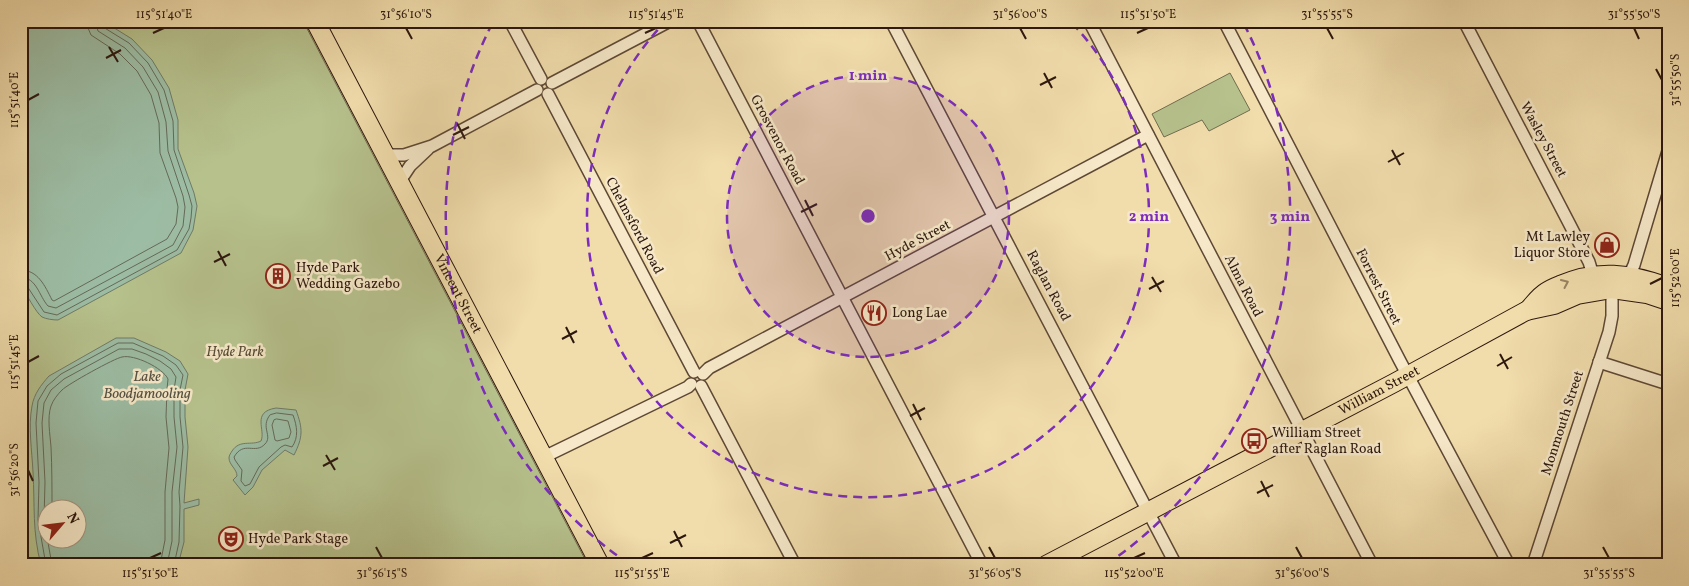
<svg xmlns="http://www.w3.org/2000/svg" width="1689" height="586" font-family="Vollkorn,serif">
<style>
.green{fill:#b6c18c;stroke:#716c4d;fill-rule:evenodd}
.water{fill:#9cbca3;stroke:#6f7a67;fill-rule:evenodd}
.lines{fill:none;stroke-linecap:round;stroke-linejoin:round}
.shore{stroke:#646a58;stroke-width:1}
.minor-casing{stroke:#5d4835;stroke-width:14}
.primary-casing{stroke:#2c170e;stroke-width:20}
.minor{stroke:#f6e8c8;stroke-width:11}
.primary{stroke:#f1dcab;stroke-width:18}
.oneway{stroke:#988364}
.ticks{fill:none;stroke:#2c170e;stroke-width:2}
.ring{fill:none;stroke:#7b2cbf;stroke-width:2.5;stroke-dasharray:9 6}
.labels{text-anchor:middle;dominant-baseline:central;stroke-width:5;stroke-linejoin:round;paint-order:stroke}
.street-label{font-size:14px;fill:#2c170e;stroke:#f6e8c8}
.poi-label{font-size:14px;fill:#2c170e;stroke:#f6e8c8;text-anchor:start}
.park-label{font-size:14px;font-style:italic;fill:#554a34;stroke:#f6e8c8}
.water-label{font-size:15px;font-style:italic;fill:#535142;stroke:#f6e8c8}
.centre{fill:#7b2cbf;stroke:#f6e8c8;stroke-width:2.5}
.ring-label{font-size:15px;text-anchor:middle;font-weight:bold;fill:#7b2cbf;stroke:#f6e8c8;stroke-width:5;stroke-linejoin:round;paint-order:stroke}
.neatline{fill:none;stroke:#2c170e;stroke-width:2}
.ticks-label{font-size:12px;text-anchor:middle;fill:#2c170e}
</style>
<rect width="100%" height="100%" fill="#f1dcab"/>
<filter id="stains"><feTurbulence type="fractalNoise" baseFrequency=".004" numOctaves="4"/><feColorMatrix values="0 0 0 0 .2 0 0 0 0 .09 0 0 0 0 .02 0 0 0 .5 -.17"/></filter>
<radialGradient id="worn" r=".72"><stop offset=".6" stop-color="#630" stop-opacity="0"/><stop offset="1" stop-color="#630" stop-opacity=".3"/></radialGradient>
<g class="green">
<path d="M21,21H303L588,565H21ZM48,508H78V538H48Z"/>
<path d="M1230,73L1250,110L1209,131L1202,120L1164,137L1152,114Z"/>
</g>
<g class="water">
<path d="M21,21H103L132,39L152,60L169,88L178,120V149L194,193L197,206L193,230L181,253L58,320C53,320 46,319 42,317C36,313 26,293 21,286Z"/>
<path d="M116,338H134L166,352L180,361L188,374L185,390V417L188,447L184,503L199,499V505L184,509V542L178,565H41C32,531 35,506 33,472C32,451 28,427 32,406C34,394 41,385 49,376ZM78,508V538H48V508Z"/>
<path d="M276,408L296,410C303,429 303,437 294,455L285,450L262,470L253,487L245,495L233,480L237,476C237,469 229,465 229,458C229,455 231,453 232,451C240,439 251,446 261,441C266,430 251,412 276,408Z"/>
</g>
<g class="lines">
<g class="shore">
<path d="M21,270C38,270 45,286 52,300L54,301L167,239L176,224L178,207L176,198L160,153L159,123L151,95L137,71L120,54L91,35L88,28L87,21"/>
<path d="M21,277C37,278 39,296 48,306L56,308L173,245L183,226L185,207L183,196L168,151L166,122L158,92L143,67L125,48L98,31L95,21"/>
<path d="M21,283L27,286L44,312L57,315L177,250L189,229L191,218L192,206L189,195L174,150L173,121L164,90L148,63L129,43L103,27L101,21"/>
<path d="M277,413L293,415C297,426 299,437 292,447L285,445L281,447L259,467L250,484L245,486L241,481L242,470L235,460L234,457C244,440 255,455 265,444C273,436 260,427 270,415Z"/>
<path d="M277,419L288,421L291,432L289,438L277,441L275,440L272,425L274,420Z"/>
<path d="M52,508C52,488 52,468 51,447C50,434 47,418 51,406C53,400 58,394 62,390C68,384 115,358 122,357C134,354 163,368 168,379L167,389L166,417L169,448L165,492V540L160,565"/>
<path d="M46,565L38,520L39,482L36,423L38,401L47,386L61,374L118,343H133L163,356L176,365L183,375L180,390V417L183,447L179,492L180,506L179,542L174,565"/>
<path d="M52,565L44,520L45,482L42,423L44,403L51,390L64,379L119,349H132L146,354L160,361L171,369L176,377L174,390V417L177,447L172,492V541L167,565"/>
</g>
<defs>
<g id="minor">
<path d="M510,21L541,79"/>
<path d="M698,21L982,565"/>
<path d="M891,21L1176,565"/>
<path d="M1089,21L1372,565"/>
<path d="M1224,21L1400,361L1509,565"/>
<path d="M1464,21L1570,225L1589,262L1593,275"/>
<path d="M552,83L670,21"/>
<path d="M548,94L694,372"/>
<path d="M386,155H404L432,146L537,90"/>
<path d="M400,181L410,166L428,149"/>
<path d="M1629,276L1634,265L1668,151"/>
<path d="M1599,362L1668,384"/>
<path d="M703,374L709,368L1148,135"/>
<path d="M701,386L795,565"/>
<path d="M544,457L688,387L691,384"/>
<path d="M1533,565L1609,332L1612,316V289"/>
</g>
<g id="primary">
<path id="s1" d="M315,21L600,565"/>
<path d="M1527,311C1533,305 1539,296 1546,292C1550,289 1555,287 1560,285C1597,269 1630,273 1668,287"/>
<path id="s2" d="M1046,565L1394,383L1526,311L1554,305L1577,295L1612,289L1647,294L1668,301"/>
</g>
</defs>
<use href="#minor" class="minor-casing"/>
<use href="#primary" class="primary-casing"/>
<use href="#minor" class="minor"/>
<use href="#primary" class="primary"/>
</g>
<defs><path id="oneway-chevron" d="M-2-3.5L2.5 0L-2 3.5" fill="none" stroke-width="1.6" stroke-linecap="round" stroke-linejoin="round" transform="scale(1.25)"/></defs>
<use class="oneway" href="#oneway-chevron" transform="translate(1565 283) rotate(-24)"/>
<path class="ticks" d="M406,28L412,39M1020,28L1026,39M1327,28L1333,39M1634,28L1639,39M153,33L164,28M645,33L656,28M1137,33L1148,28M109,47L118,62M106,58L121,50M1656,69L1662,80M1044,73L1052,88M1040,85L1056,77M28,100L39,94M457,123L465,139M453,135L469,127M1392,150L1400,165M1388,162L1404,153M805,200L813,216M801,212L817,204M218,251L226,266M214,262L230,254M1152,277L1161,292M1650,284L1662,278M1149,289L1164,281M566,327L574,343M562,339L577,331M1500,354L1508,369M28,362L39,356M1497,366L1512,357M913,404L921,420M910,416L925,408M326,455L335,470M323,466L338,458M28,470L33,481M1261,481L1269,497M1257,493L1273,485M674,531L682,547M670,543L686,535M376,547L382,558M989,547L995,558M1296,547L1302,558M1603,547L1609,558M150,558L161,553M642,558L653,553M1134,558L1145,553"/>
<circle cx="868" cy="216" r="141" fill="#7b2cbf" fill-opacity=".12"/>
<g class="ring">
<circle cx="868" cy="216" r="141"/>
<path d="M1072 23A281 281 0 1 1 664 23"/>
<path d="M629 564A422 422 0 0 1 492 24M1244 24A422 422 0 0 1 1107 564"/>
</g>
<defs>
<symbol id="shop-ring" viewBox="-11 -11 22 22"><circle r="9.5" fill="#f6e8c8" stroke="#8f2418" stroke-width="1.5"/><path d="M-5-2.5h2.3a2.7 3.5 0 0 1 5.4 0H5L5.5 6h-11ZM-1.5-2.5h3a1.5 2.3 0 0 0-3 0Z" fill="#8f2418"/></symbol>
<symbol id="building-ring" viewBox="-11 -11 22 22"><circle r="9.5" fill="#f6e8c8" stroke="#8f2418" stroke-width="1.5"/><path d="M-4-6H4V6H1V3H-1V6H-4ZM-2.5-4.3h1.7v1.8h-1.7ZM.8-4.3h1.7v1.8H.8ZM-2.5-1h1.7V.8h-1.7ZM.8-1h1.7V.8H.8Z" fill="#8f2418"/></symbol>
<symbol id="restaurant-ring" viewBox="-11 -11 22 22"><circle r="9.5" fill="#f6e8c8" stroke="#8f2418" stroke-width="1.5"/><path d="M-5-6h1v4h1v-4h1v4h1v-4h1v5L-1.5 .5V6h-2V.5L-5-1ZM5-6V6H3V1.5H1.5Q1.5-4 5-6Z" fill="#8f2418"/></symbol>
<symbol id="bus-ring" viewBox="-11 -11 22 22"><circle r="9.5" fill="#f6e8c8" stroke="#8f2418" stroke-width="1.5"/><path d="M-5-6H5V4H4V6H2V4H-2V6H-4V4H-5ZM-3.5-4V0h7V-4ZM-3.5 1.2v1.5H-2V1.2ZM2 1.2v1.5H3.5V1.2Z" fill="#8f2418"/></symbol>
<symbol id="theatre-ring" viewBox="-11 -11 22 22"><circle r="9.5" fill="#f6e8c8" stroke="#8f2418" stroke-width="1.5"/><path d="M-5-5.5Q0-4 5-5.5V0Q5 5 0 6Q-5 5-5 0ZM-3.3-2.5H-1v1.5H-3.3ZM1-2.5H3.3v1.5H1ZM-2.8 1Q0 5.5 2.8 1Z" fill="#8f2418"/></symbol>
</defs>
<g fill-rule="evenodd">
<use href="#shop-ring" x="1593" y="231" width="28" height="28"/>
<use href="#building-ring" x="264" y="262" width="28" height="28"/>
<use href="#restaurant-ring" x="860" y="299" width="28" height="28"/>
<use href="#bus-ring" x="1240" y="427" width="28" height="28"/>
<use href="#theatre-ring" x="217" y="525" width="28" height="28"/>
</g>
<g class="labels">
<g class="street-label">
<text transform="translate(777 140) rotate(62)">Grosvenor Road</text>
<text transform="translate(1543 140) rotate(62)">Wasley Street</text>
<text transform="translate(634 226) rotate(62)">Chelmsford Road</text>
<text transform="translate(918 241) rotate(-28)">Hyde Street</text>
<text transform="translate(1048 286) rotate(62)">Raglan Road</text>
<text transform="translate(1243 286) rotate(63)">Alma Road</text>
<text transform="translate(1378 287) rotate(63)">Forrest Street</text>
<text stroke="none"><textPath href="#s1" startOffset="308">Vincent Street</textPath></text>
<text stroke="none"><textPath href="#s2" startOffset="376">William Street</textPath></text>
<text transform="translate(1563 423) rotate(-72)">Monmouth Street</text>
</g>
<g class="poi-label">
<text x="1590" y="237" text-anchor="end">Mt Lawley<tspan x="1590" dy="16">Liquor Store</tspan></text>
<text x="296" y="268">Hyde Park<tspan x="296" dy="16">Wedding Gazebo</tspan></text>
<text x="892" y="313">Long Lae</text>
<text x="1272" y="433">William Street<tspan x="1272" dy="16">after Raglan Road</tspan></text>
<text x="248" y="539">Hyde Park Stage</text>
</g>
<g class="park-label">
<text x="235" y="352">Hyde Park</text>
</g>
<g class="water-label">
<text x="147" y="377">Lake<tspan x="147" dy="17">Boodjamooling</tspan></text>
</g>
</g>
<circle cx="868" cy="216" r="8" class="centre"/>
<g class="ring-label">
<text x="868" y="80">1 min</text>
<text x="1149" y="221">2 min</text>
<text x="1290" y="221">3 min</text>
</g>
<rect width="1689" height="586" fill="none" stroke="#f1dcab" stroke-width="55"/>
<g transform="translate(62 524) rotate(62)"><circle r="24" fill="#f6e8c8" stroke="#a5947e"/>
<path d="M0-4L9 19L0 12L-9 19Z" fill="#8f2418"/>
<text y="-8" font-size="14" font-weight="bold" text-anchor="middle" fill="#2c170e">N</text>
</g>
<rect x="28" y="28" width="1634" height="530" class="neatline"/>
<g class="ticks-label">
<text x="164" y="18">115°51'40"E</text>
<text x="406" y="18">31°56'10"S</text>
<text x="656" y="18">115°51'45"E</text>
<text x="1020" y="18">31°56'00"S</text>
<text x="1148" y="18">115°51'50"E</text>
<text x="1327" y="18">31°55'55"S</text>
<text x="1634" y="18">31°55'50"S</text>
<text transform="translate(1675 80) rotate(-90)" y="4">31°55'50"S</text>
<text transform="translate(14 100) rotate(-90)" y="4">115°51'40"E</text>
<text transform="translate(1675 278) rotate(-90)" y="4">115°52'00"E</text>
<text transform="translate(14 362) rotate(-90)" y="4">115°51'45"E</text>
<text transform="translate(14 470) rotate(-90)" y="4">31°56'20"S</text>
<text x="150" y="577">115°51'50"E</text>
<text x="382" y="577">31°56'15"S</text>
<text x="642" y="577">115°51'55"E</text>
<text x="995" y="577">31°56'05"S</text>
<text x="1134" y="577">115°52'00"E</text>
<text x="1302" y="577">31°56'00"S</text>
<text x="1609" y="577">31°55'55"S</text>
</g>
<rect width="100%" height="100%" filter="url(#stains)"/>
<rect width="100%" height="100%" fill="url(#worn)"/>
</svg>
